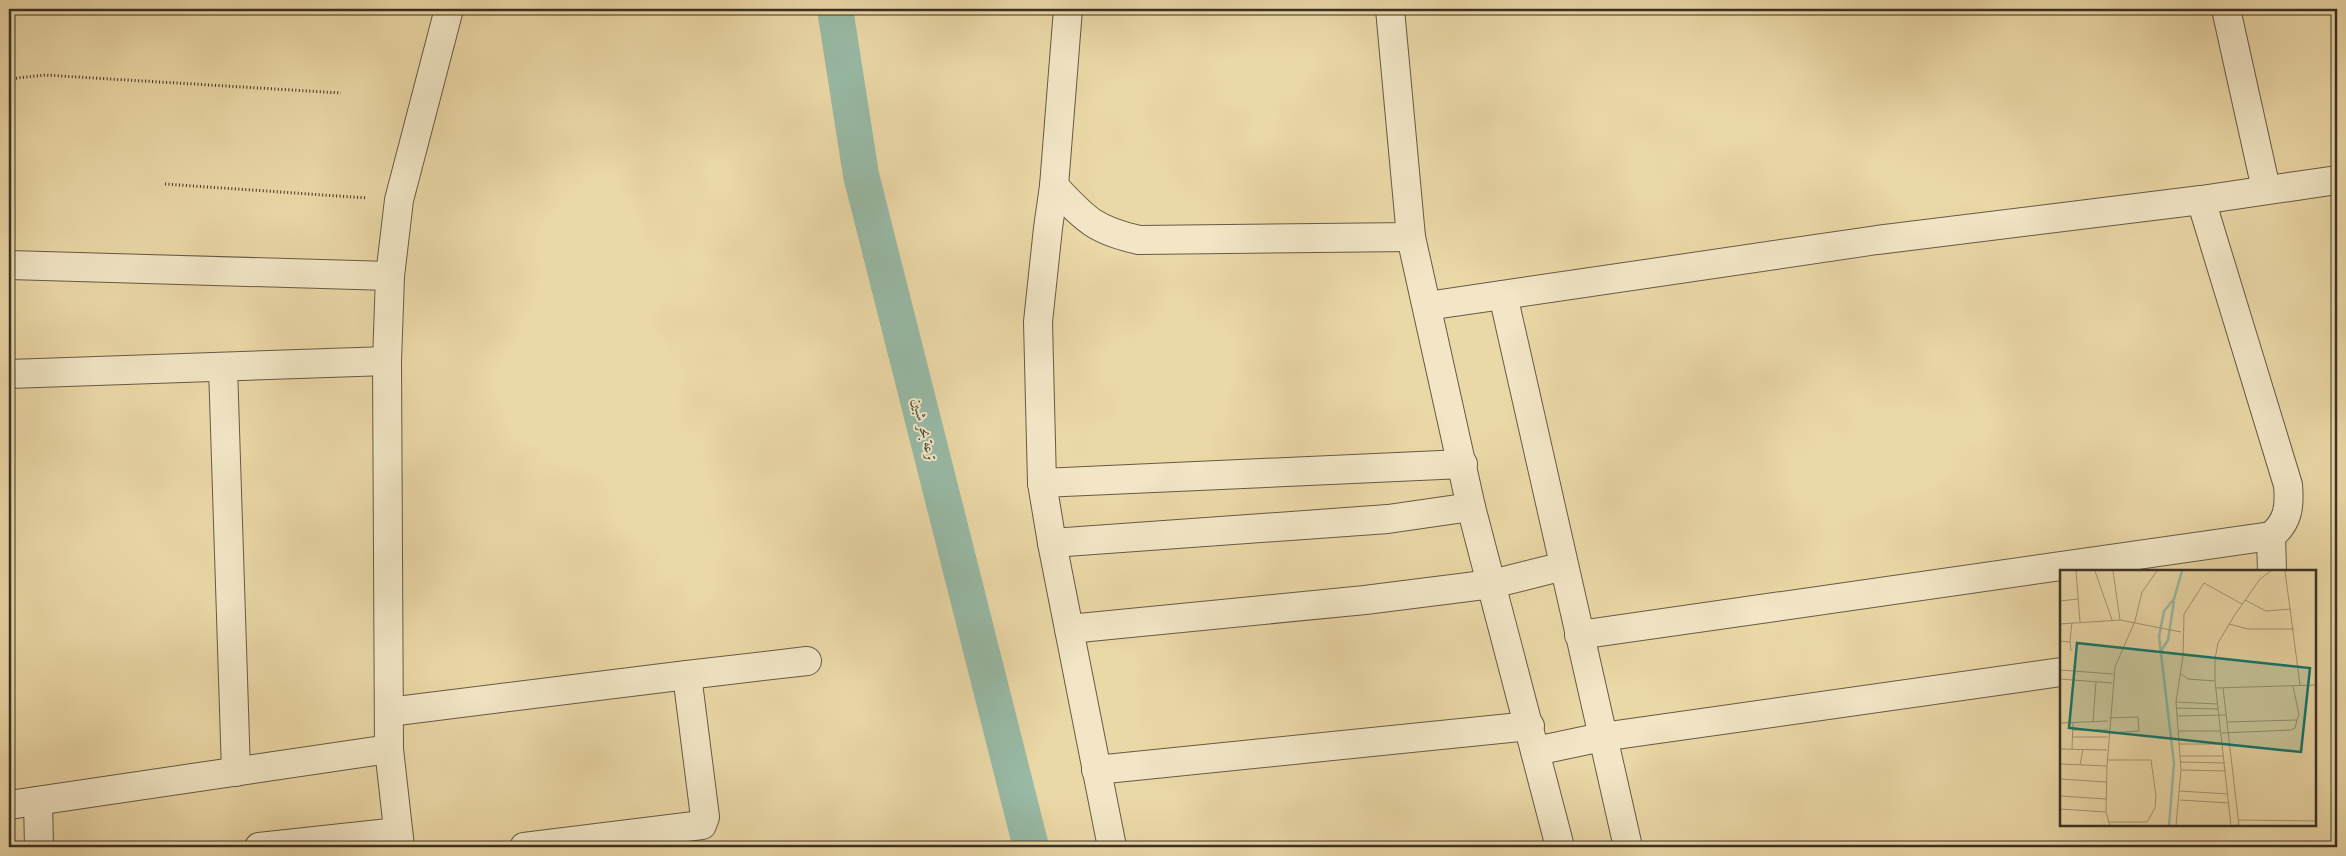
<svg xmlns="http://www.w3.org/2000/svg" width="2346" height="856" font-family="'IM FELL French Canon',Amiri,serif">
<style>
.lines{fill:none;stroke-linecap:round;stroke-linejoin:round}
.canal{stroke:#98baa6;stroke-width:36}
.street-casing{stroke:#675a46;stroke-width:30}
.path{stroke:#3b3025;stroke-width:3;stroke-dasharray:1 2.5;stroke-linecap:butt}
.street{stroke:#f2e6c6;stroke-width:28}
.labels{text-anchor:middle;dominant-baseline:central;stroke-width:4;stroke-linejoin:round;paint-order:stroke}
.water-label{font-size:15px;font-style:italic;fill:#4e4c3f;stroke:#f2e6c6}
.inset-river{fill:none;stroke:#98baa6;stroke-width:2.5}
.inset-road{fill:none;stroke:#a59573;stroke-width:1}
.view{fill:#0f766e;fill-opacity:0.15;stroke:#0f766e;stroke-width:2.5}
.inset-edge{fill:none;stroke:#3b3025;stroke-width:2.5}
</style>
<rect width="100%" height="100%" fill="#ebd8a7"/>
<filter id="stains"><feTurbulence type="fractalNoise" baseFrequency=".004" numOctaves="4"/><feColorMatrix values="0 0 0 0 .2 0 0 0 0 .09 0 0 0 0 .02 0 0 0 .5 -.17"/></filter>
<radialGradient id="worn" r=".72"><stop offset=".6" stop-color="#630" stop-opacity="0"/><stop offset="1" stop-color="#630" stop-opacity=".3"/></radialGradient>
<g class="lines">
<path class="canal" d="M835,9L861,175L1031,847"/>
<defs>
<g id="street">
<path d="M1068,9L1054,186L1048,228L1038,322L1042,483L1052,543L1112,847"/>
<path d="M1390,9L1411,237L1471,507L1560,847"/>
<path d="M2226,9L2266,189"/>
<path d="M1054,186C1085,219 1094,230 1139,240L1411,237"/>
<path d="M9,265L390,276"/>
<path d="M1503,295L1628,847"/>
<path d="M1427,306L1877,240L2201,200L2337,180"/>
<path d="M223,367L236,772"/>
<path d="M9,374L387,361"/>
<path d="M1042,483L1463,464"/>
<path d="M2271,536L2272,571"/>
<path d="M1052,543L1388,519L1471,507"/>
<path d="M1069,629L1365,600L1492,584L1564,566"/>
<path d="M1579,635L2271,536C2288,522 2290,507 2288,485L2201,200"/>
<path d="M687,675L807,661"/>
<path d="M389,712L687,675L705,817L702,825L524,847"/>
<path d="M1536,751L1602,737L2061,672"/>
<path d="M1096,770L1530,726"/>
<path d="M38,801L39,847"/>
<path d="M9,805L389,749"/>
<path d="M259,847L398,832"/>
<path d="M400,847L389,749L387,361L390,276L399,200L449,9"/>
</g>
</defs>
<use href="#street" class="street-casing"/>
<g class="path">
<path d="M9,79L45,75L341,93"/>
<path d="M165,184L367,198"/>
</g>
<use href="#street" class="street"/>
</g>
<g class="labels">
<g class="water-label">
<text transform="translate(925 430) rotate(76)">ترعة بحر شبين</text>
</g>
</g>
<g transform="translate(2060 570)">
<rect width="256" height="256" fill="#ebd8a7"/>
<path class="inset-river" d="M100,83L108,70L114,31M109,256L114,193L99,67L104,41L114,29L122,1"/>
<path class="inset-road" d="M16,1L20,52M35,1L52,50M53,1L60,50M225,1L240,115M185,30L206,41L231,39M0,31L18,29M0,54L60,50L121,62M169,54L188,59H234M0,71L10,72L11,81M10,72L12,52M0,74L1,53M0,100L53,104M120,103L128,109L155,111M0,109L52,113M155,118L257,115M163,118L179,256M116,132L157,134M116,138L158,139M117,146L166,145M33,152L36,112M167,152L237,150L239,145L233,116M0,153L48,151M12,160H48M118,161H161M48,163L79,161L78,147L49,148M162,163L231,160L235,158L237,150M12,167H48M119,174H163M0,179L47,180M12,179L13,153M120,186H164M47,190H91L96,226L95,238L87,252H49M121,192L165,193M0,194L47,196L55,97L75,51L82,22L97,1M20,195L23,179M47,196L46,242L50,256M121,200L166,201M0,209L46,212M120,221L168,224M0,226L46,229M120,230L169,233M0,239L46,242M179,250L257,251M116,256L121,200L116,132L123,86L124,44L144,13L182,34M171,256L155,111V89L158,73L174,46L200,9L211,1"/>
<path class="view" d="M17,73L250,98L241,182L9,158Z"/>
<rect width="256" height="256" class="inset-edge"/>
</g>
<rect width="2346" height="856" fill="none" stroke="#ebd8a7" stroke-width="30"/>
<rect x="10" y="10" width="2326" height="836" fill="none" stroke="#3b3025" stroke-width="2.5"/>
<rect x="15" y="15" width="2316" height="826" fill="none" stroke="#3b3025"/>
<rect width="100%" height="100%" filter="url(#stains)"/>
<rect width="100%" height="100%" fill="url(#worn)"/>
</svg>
